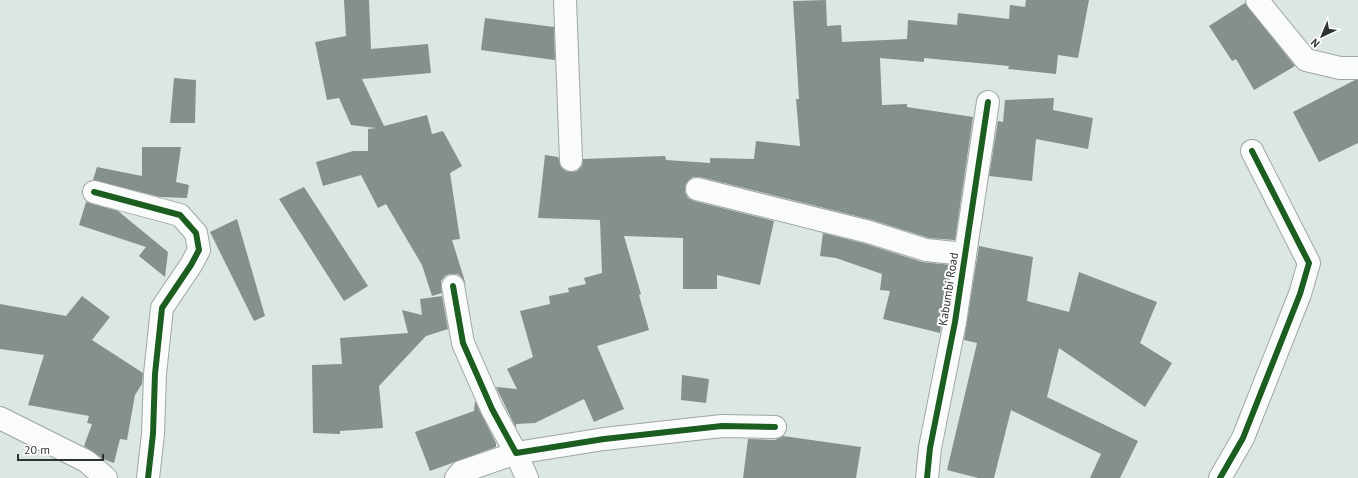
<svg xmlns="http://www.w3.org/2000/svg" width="1358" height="478" font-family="'PT Sans',sans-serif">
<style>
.building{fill:#85908c}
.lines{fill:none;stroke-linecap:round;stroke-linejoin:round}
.minor-casing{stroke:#a0a6a4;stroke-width:24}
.minor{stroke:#fafbfb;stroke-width:22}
.cycleway-casing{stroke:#fff;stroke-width:8}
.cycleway{stroke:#1b5e20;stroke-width:6}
.labels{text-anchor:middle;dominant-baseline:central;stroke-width:4;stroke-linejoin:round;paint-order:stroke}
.street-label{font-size:12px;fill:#2d3331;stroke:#fff}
</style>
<rect width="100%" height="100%" fill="#dce6e2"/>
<g class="building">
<path d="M344,0H369L371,49L428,44L431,73L362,79L384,126L427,115L432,134L443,131L462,166L450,173L460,239L452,240L466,285L462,278L458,274H450L445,276L441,281L442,293L432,296L422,265L386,204L378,208L361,175L323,186L316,162L353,151H368V129L376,128L351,125L339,98L327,100L315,42L346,36Z"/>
<path d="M826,0L827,26L841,25L842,42L907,39L908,20L957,25L958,13L1009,19L1010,5L1025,7L1026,0H1089L1078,58L1058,55L1056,74L1008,69L1009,66L924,58V62L880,58L882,105L907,104V107L973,117L955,240L929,238L872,220L700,177H693L688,181L685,186V192L688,198L694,201L774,221L760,285L717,275V289H683V238L624,236L641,294L639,295L649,330L597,346L624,409L594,422L584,399L535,423L516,424V428L496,387L517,389L507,369L533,357L520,311L550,304L549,296L569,292L568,288L586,284L584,278L602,273L600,220L538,218L545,155L558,157L561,167L566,171L572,172L577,171L582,166L583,159L665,156L666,160L710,163V158L754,159L756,141L800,146L796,99H799L793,1Z"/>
<path d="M1245,3L1295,66L1254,90L1236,59L1232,61L1209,26Z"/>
<path d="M485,18L554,27L555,60L481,50Z"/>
<path d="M174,78L196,80L195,123H170Z"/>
<path d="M1355,80H1358V143L1319,162L1293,112Z"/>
<path d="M1054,98L1053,110L1093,118L1088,149L1036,139L1032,181L989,176L998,121L1003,122L1005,100Z"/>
<path d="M142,147H181L176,182L189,185L187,198L160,197L93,180L97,167L142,176Z"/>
<path d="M304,187L368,286L344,301L279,199Z"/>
<path d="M86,202L118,211L168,252L165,277L139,256L146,247L79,225Z"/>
<path d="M237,219L265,316L254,321L210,232Z"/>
<path d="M823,233L866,244L922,262L951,265L940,333L883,319L890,291L880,290L882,274L836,258L820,256Z"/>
<path d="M979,246L1033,257L1027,301L1069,312L1079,272L1157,302L1140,343L1172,363L1145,407L1059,348L1047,397L1138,441L1120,478H1090L1101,454L1011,410L994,478H978L947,470L977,343L964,340Z"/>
<path d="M82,296L110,317L92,340L143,373L142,384L135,395L127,440L120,439L114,463L103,459L84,446L92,424L87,423L89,416L28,405L44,355L0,349V304L66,316Z"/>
<path d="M442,296L448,329L426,336L379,386L383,428L340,431V434L313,433L312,365L342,364L340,338L408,333L402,310L422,315L420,299Z"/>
<path d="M682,375L709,379L706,403L681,400Z"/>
<path d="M475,401L496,443V447L430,471L415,432L474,411Z"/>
<path d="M783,436L861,447L856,478H743L748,439L775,440Z"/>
</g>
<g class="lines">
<defs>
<g id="minor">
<path d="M565,0L571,160"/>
<path d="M1257,0L1306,60L1340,68H1358"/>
<path d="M697,189L869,232L926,250L965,254"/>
<path d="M94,192L180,215L196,233L199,250L191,265L162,308L155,374L153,434L148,478"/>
<path d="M453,286L463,343L492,409L516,453L604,439L722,426L775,427"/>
<path d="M0,418L86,461L106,478"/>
<path d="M456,478L461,472L516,453L527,478"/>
<path d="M927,478L930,448L955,322L988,102"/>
<path d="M1220,478L1243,438L1300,294L1309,263L1252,151"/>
</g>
</defs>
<use href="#minor" class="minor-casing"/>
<use href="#minor" class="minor"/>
<defs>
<g id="cycleway">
<path d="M94,192L180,215L196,233L199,250L191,265L162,308L155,374L153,434L148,478"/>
<path d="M453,286L463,343L492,409L516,453L604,439L722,426L775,427"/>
<path d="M927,478L930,448L955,322L988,102"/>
<path d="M1220,478L1243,438L1300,294L1309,263L1252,151"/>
</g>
</defs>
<use href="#cycleway" class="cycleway-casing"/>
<use href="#cycleway" class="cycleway"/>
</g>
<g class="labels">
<g class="street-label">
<text transform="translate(948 289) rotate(-81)">Kabumbi Road</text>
</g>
</g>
<g transform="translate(1322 36) rotate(224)" stroke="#ffffff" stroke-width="3" paint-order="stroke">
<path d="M0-3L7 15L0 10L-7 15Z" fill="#2d3331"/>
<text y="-6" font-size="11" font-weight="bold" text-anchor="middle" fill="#2d3331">N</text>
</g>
<path d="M18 454v6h85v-6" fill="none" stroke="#2d3331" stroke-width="2"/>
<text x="24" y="454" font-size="12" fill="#2d3331" stroke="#ffffff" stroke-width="3" paint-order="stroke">20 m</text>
</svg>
